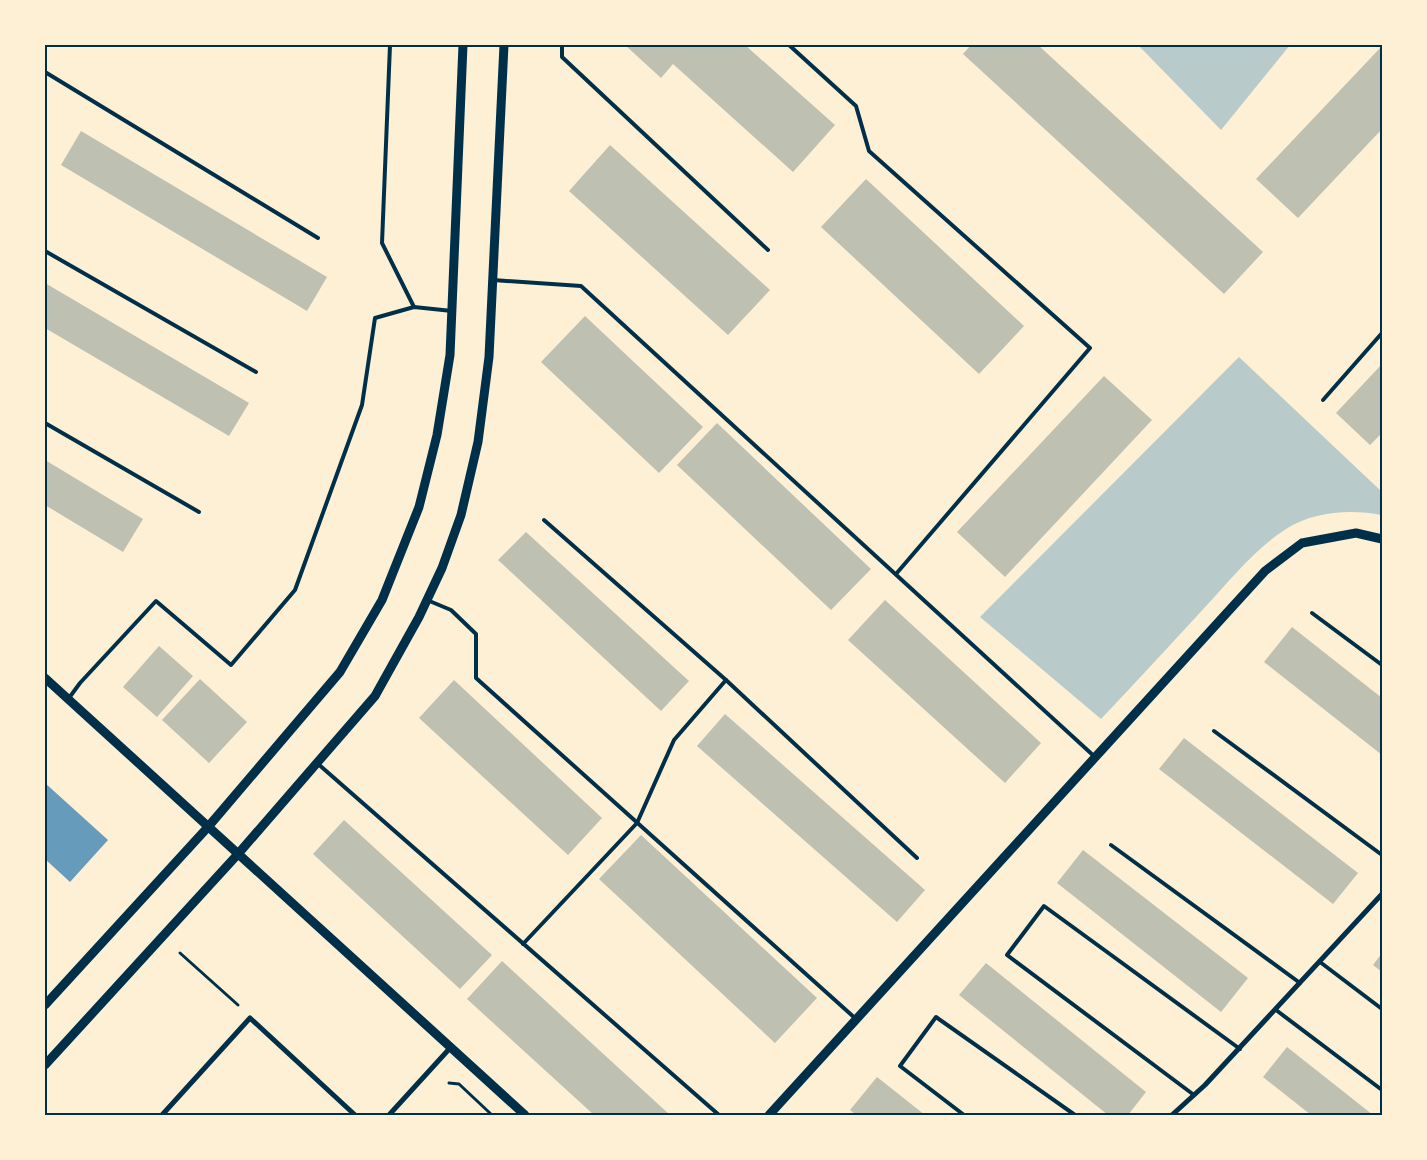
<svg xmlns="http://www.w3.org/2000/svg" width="1427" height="1160" font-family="Lato,sans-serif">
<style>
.green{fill:#b9caca}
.water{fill:#669bbc}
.building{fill:#bec0b2}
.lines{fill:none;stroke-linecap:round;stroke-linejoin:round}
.path{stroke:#003049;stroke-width:3}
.service{stroke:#003049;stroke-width:4}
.minor{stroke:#003049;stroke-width:5}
.tertiary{stroke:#003049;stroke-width:9}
.neatline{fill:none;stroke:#003049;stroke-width:2}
</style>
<rect width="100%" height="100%" fill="#fdf0d5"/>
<g class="green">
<path d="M1138,45H1290L1221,130Z"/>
<path d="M1239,357L1382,492V515C1351,509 1314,511 1286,529C1256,548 1232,578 1207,605C1172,643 1137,681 1101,719L980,617Z"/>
</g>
<path class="water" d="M45,783L108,840L70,882L45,859Z"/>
<g class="building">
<path d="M625,45H745L835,125L793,172L673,64L661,78Z"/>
<path d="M971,45H1038L1263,252L1224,294L963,54Z"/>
<path d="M1382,46V129L1298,218L1256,179Z"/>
<path d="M81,131L327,277L307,311L61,165Z"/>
<path d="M610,145L770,290L728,335L569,191Z"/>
<path d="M866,179L1024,326L979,374L821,227Z"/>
<path d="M45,283L249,403L229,436L45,328Z"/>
<path d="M585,316L703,427L659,473L541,362Z"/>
<path d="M1382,364V433L1370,445L1336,413Z"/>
<path d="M1104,376L1152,420L1005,577L957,532Z"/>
<path d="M717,423L871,569L831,610L677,465Z"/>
<path d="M45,460L143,519L123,552L45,505Z"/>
<path d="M526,532L689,681L661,711L498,560Z"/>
<path d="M885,600L1041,743L1005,783L848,640Z"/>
<path d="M1292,627L1382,698V755L1264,662Z"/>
<path d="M159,646L193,676L157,717L123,687Z"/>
<path d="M200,679L247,722L209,763L162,720Z"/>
<path d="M454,680L602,818L568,855L419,718Z"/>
<path d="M725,714L925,890L897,922L697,746Z"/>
<path d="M1184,738L1358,873L1333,904L1159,769Z"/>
<path d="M344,820L492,955L460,989L313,854Z"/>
<path d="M641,835L817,998L775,1043L599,879Z"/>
<path d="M1083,850L1248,978L1221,1012L1057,883Z"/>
<path d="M1382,953V972L1373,965Z"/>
<path d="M502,961L670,1115H594L467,999Z"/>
<path d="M986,963L1146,1092L1128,1115H1108L959,995Z"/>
<path d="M1287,1047L1373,1115H1311L1263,1077Z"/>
<path d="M877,1077L925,1115H856L850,1110Z"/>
</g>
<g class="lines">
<g class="path">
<path d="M180,953L238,1005"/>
<path d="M449,1083L459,1084L492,1115"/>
</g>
<g class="service">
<path d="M390,45L382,243L414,307"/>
<path d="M562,45V57L768,250"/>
<path d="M789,45L856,106L869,151L1090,348L896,574"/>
<path d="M45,72L318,238"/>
<path d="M45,251L256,372"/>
<path d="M493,280L581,286L1095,757"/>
<path d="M1323,400L1382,333"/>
<path d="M45,423L199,512"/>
<path d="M427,600L451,610L476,634V678L856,1019"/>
<path d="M1312,613L1382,665"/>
<path d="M726,680L917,858"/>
<path d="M69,698L80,683L156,601L231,665L295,590L362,405L375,318L414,307L452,311"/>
<path d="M1214,731L1382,855"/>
<path d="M317,763L719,1115"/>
<path d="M1111,845L1300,983"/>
<path d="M523,944L637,823L674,740L726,680L544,520"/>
<path d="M1320,962L1382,1009"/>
<path d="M1276,1010L1382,1090"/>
<path d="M1194,1095L1007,955L1044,906L1240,1049"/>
<path d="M964,1115L900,1066L936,1017L1075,1115"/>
</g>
<g class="minor">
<path d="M162,1115L250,1018L355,1115"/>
<path d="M389,1115L451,1047"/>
<path d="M1172,1115L1205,1085L1382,894"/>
</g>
<g class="tertiary">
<path d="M45,678L525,1115"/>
<path d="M45,1005L208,827L340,672L382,600L419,507L437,435L450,355L463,45"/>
<path d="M45,1065L238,854L375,696L419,617L442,568L461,515L478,442L489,357L504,45"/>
<path d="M769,1115L1265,571L1302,543L1356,533L1382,539"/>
</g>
</g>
<rect width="1427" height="1160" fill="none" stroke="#fdf0d5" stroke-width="92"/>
<rect x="46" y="46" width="1335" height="1068" class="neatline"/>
</svg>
